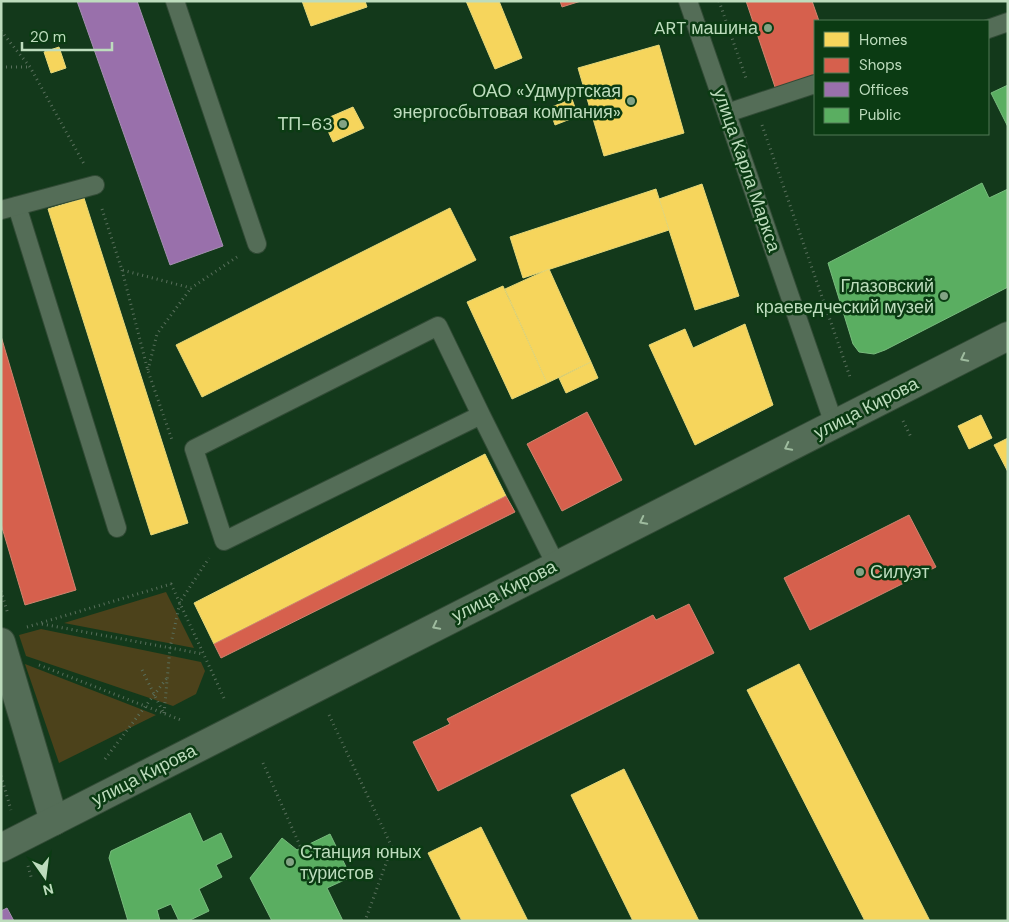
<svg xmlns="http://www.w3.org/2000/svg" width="1009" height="922" font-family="'DM Sans',sans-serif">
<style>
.green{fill:#4c421b}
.homes{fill:#f6d55c;stroke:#e5d779}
.shops{fill:#d6604d;stroke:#ce856f}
.offices{fill:#9970ab;stroke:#a490b0}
.public{fill:#5aae61;stroke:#78bc7d}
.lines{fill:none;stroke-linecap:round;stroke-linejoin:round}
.lane-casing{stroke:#324b36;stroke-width:20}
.secondary-casing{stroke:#324b36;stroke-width:30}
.path{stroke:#596f5c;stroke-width:3;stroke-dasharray:1 4;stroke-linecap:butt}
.lane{stroke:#546d57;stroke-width:18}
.secondary{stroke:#546d57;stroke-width:28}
.oneway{stroke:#9ebb9e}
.poi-dot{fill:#82a384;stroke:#0b3b13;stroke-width:2}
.labels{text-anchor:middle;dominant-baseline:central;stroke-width:5;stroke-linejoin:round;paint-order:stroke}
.poi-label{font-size:18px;fill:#bddcbd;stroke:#0b3b13;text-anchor:end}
.street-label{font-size:18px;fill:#bddcbd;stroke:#0b3b13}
</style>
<rect width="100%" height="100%" fill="#13391b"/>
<g class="green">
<path d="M166,592L194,648L64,623Z"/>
<path d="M41,629L201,662L205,671L196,694L173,706L26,656L19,635Z"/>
<path d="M25,664L156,715L59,763Z"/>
</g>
<g class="homes">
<path d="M302,1H365L367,7L311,26Z"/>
<path d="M466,1H499L522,58L495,69Z"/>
<path d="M659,45L684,133L604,156L578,68Z"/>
<path d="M59,47L66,68L51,73L44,52Z"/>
<path d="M572,99L578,116L555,125L549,108Z"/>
<path d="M353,107L364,128L333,142L323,120Z"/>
<path d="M702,184L739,296L695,310L659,199Z"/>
<path d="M656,189L669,230L523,278L510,237Z"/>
<path d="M84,198L188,523L151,535L48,209Z"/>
<path d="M450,208L476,260L202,397L176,345Z"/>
<path d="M549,269L591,362L547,383L505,289Z"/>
<path d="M503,286L547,383L512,399L467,302Z"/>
<path d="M745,324L773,405L695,445L649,345L685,329L693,348Z"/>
<path d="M591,362L598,378L566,393L559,378Z"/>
<path d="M981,415L992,438L969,449L958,426Z"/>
<path d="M1008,438V472L994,445Z"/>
<path d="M485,454L506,496L214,644L194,603Z"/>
<path d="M799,664L930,921H865L747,690Z"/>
<path d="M624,769L699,921H633L571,795Z"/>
<path d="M481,827L528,921H462L428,853Z"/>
</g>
<g class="shops">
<path d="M560,1H581L562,7Z"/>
<path d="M746,1H812L819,21H815V76L776,90Z"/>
<path d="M1,336L76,590L25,605L1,524Z"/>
<path d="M587,412L622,480L562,511L527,444Z"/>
<path d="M506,496L515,512L221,658L214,644Z"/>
<path d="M909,515L936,567L810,630L784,578Z"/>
<path d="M689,604L714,653L438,791L413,742L450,724L447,719L653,615L656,620Z"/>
</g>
<g class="offices">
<path d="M77,1H137L223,246L170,265Z"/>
<path d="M7,908L14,921H1V911Z"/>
</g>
<g class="public">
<path d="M1008,85V127L991,93Z"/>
<path d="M982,183L989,198L1008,189V287L885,350L874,354L859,352L853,344L828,263Z"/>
<path d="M190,813L203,842L221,833L232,857L216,865L222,877L199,889L209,911L188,921H179L171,904L157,910L160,921H128L109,858L111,851Z"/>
<path d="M330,834L351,877L327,888L343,921H272L250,878L282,838L297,850Z"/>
</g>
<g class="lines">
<defs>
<g id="lane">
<path d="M175,1L257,244"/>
<path d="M688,1L834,424"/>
<path d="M988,29L1008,22"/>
<path d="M727,113L815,84"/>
<path d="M17,206L117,528"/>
<path d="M1,210L95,185"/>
<path d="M481,415L438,326L194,449L224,541L481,415L556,565"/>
</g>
<g id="secondary">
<path d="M1,642L54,821"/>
<path d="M1,848L1008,336"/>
</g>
</defs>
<use href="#lane" class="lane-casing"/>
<use href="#secondary" class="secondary-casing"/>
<g class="path">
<path d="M719,1L747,81"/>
<path d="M1,31L30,67L84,164"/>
<path d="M1,67H30"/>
<path d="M762,125L850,377"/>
<path d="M102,209L122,270L191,288L237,257"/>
<path d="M122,270L148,371L172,440"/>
<path d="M148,370L157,334L191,288"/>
<path d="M903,421L911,437"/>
<path d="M1,591L8,614"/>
<path d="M42,624L203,654"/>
<path d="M27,627L171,584L224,698"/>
<path d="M39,665L181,720"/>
<path d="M142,670L164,714L170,648L180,602L209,558"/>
<path d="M329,715L392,847L365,921"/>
<path d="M105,759L167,678"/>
<path d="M263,763L301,848"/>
<path d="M1,776L11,810"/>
<path d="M28,866L32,880"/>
</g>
<use href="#lane" class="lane"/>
<use href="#secondary" class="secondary"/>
</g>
<defs><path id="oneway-chevron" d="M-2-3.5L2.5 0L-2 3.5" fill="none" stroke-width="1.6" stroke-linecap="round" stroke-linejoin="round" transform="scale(1.25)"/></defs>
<g class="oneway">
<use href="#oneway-chevron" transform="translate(964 358) rotate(153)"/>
<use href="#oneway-chevron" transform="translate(788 447) rotate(153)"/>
<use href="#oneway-chevron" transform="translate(643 521) rotate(153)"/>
<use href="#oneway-chevron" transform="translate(436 626) rotate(153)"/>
</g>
<g class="poi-dot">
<circle cx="768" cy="28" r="5"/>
<circle cx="631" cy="101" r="5"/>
<circle cx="343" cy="124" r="5"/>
<circle cx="944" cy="296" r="5"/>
<circle cx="860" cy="572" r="5"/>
<circle cx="290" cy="862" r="5"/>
</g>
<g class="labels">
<g class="poi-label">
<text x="758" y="28">ART машина</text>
<text x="621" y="91">ОАО «Удмуртская<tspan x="621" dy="21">энергосбытовая компания»</tspan></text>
<text x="333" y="124">ТП-63</text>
<text x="934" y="286">Глазовский<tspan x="934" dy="21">краеведческий музей</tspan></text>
<text x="870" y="572" text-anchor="start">Силуэт</text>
<text x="300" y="852" text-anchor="start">Станция юных<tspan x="300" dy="21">туристов</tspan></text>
</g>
<g class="street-label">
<text transform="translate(747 170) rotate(71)">улица Карла Маркса</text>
<text transform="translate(866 408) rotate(-27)">улица Кирова</text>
<text transform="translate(504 591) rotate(-27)">улица Кирова</text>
<text transform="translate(144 775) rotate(-27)">улица Кирова</text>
</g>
</g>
<rect width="1009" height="922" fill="none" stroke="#bddcbd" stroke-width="5"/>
<rect x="814" y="20" width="175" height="115" fill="#0b3b13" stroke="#527b57"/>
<rect x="824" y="32" width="25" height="15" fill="#f6d55c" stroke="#527b57"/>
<text x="859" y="45" font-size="15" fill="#bddcbd">Homes</text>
<rect x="824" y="58" width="25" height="15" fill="#d6604d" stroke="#527b57"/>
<text x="859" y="70" font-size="15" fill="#bddcbd">Shops</text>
<rect x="824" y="82" width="25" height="15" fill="#9970ab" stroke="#527b57"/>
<text x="859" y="95" font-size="15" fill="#bddcbd">Offices</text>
<rect x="824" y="108" width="25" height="15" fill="#5aae61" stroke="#527b57"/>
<text x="859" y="120" font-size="15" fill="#bddcbd">Public</text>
<g transform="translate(45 877) rotate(166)" stroke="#0b3b13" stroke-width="4" paint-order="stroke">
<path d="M0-4L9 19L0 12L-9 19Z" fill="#bddcbd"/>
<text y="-8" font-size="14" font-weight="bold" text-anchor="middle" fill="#bddcbd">N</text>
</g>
<path d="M22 42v8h90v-8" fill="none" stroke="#bddcbd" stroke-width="2.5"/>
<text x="30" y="42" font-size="15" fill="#bddcbd" stroke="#0b3b13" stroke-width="4" paint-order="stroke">20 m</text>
</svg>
